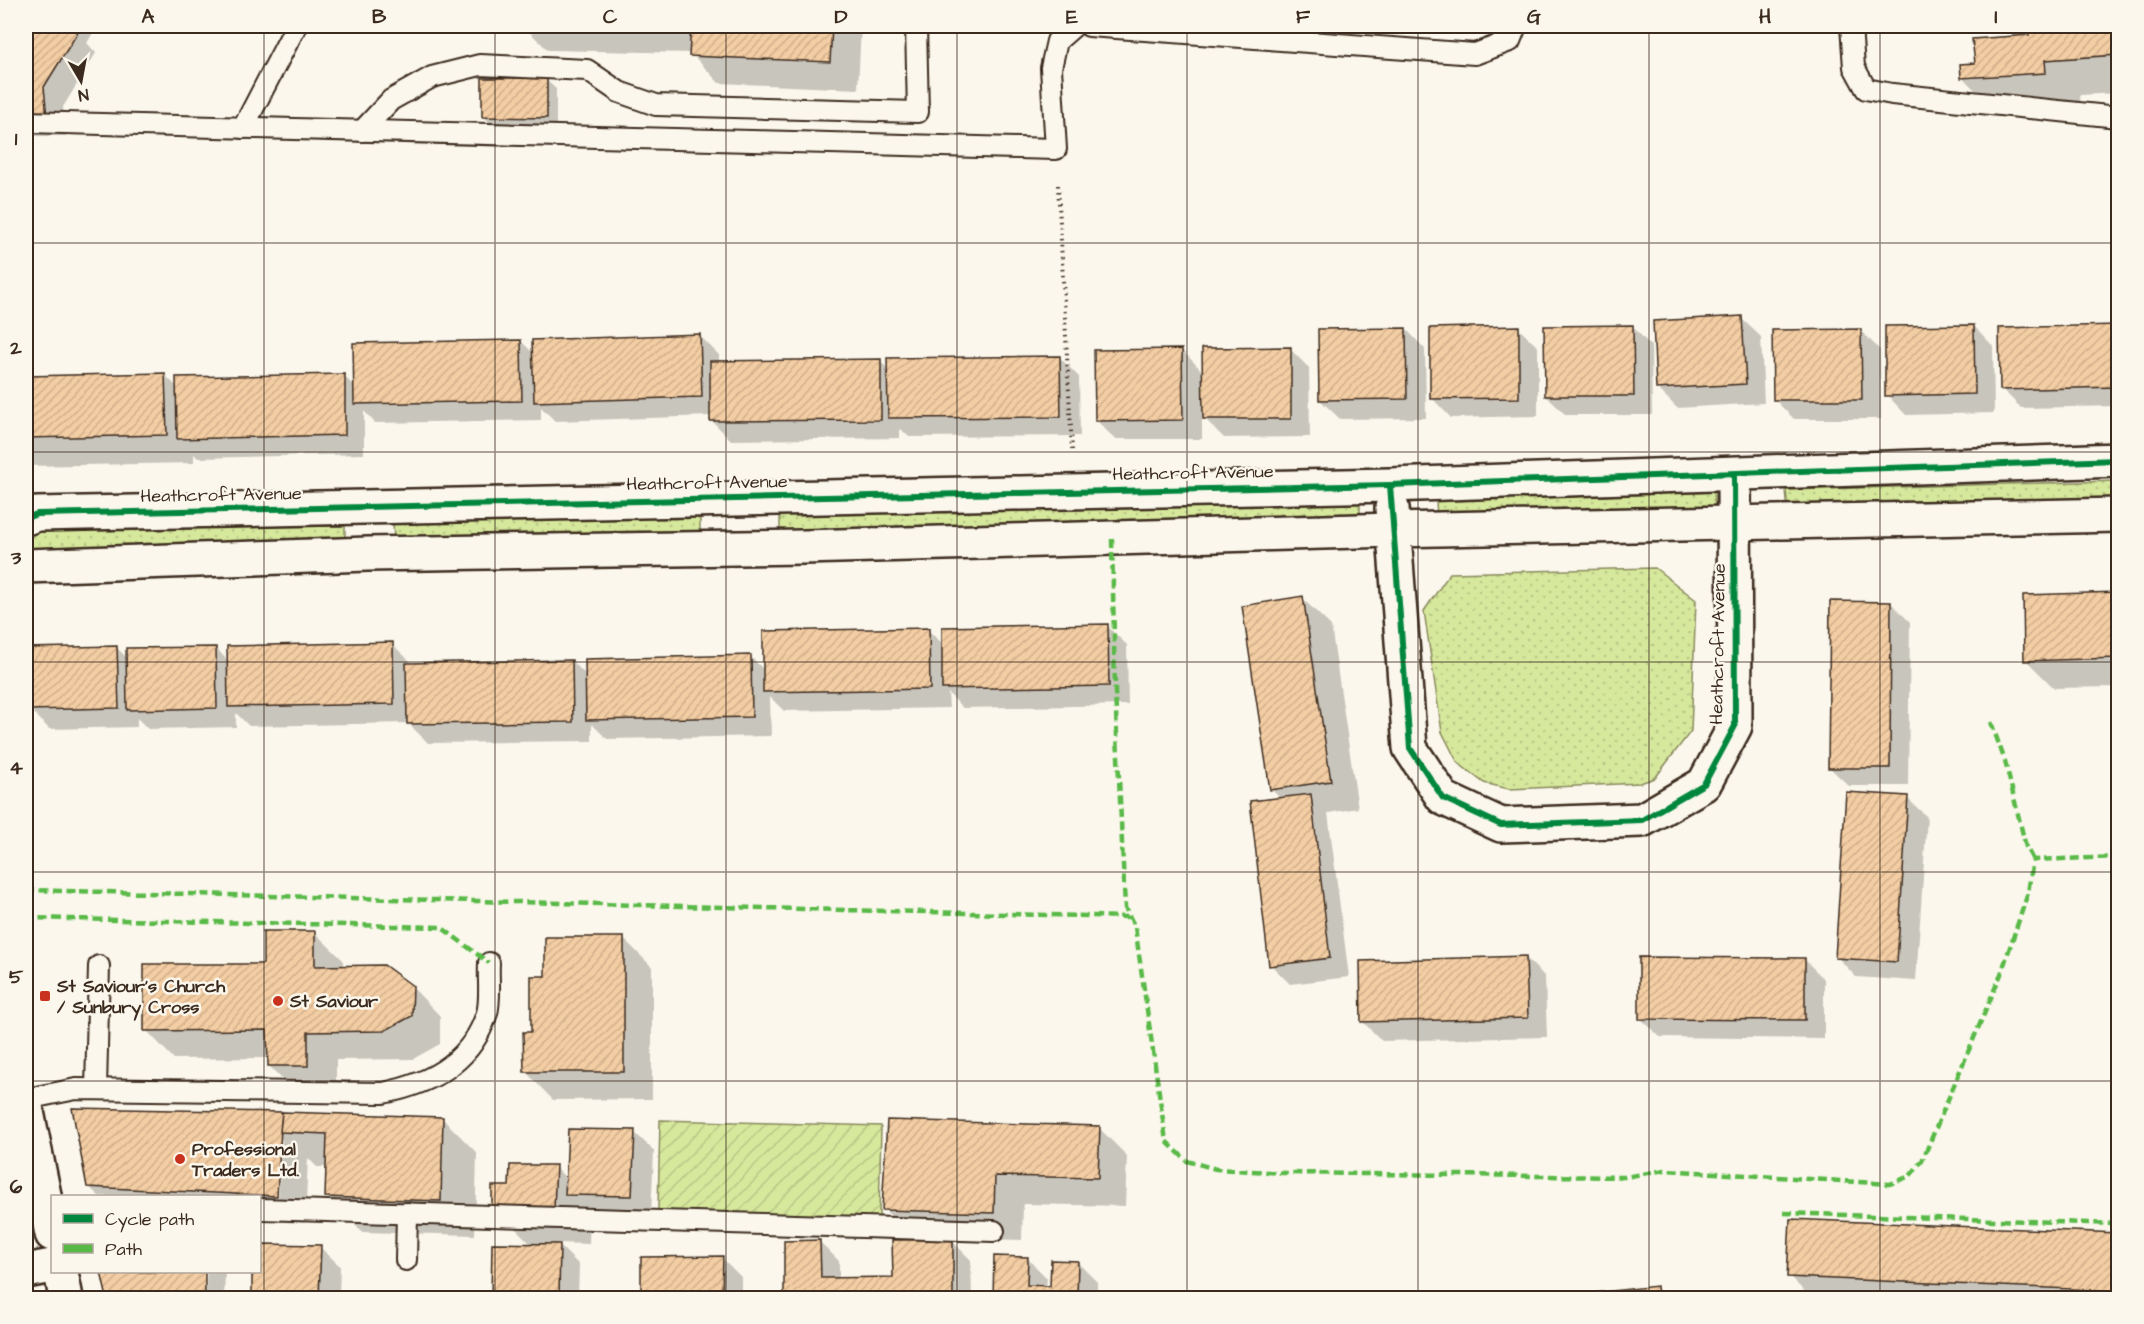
<svg xmlns="http://www.w3.org/2000/svg" width="2144" height="1324" font-family="'Architects Daughter',sans-serif">
<style>
.grass{fill:url(#grass-dots);stroke:#88895d;stroke-width:1.5}
.garden{fill:url(#garden-furrows);stroke:#88895d;stroke-width:1.5}
.shadow{fill:#0003;fill-rule:evenodd}
.building{fill:url(#building-hatch);stroke:#3b2a1e;stroke-width:1.5}
.lines{fill:none;stroke-linecap:round;stroke-linejoin:round}
.lane-casing{stroke:#3b2a1e;stroke-width:24}
.street-casing{stroke:#3b2a1e;stroke-width:38}
.secondary-casing{stroke:#3b2a1e;stroke-width:38}
.path{stroke:#3b2a1e;stroke-width:4;stroke-dasharray:1.5 4.5;stroke-linecap:butt}
.lane{stroke:#fbf7ec;stroke-width:20}
.street{stroke:#fbf7ec;stroke-width:33}
.secondary{stroke:#fbf7ec;stroke-width:33}
.quiet{stroke:#58b947;stroke-width:4.5;stroke-dasharray:9 4.5;stroke-linecap:butt}
.cycleway-casing{stroke:#fbf7ec;stroke-width:10}
.cycleway{stroke:#00873e;stroke-width:6}
.grid{fill:none;stroke:#3b2a1e;stroke-width:1.5;stroke-opacity:0.55}
.poi-dot{fill:#c8321e;stroke:#fbf7ec;stroke-width:2}
.labels{text-anchor:middle;dominant-baseline:central;stroke-width:5;stroke-linejoin:round;paint-order:stroke}
.street-label{font-size:18px;fill:#3b2a1e;stroke:#fbf7ec}
.poi-label{font-size:18px;font-weight:bold;fill:#3b2a1e;stroke:#fbf7ec;text-anchor:start}
.neatline{fill:none;stroke:#3b2a1e;stroke-width:2}
.grid-label{font-size:20px;text-anchor:middle;font-weight:bold;fill:#3b2a1e}
</style>
<defs>
<pattern id="grass-dots" width="8" height="8" patternUnits="userSpaceOnUse" patternTransform="scale(1.5)"><rect width="8" height="8" fill="#d6e89c"/><path d="M2 2h.1M6 6h.1" fill="none" stroke="#b9c786" stroke-width="1.8" stroke-linecap="round"/></pattern>
<pattern id="garden-furrows" width="10" height="10" patternUnits="userSpaceOnUse" patternTransform="scale(1.5)"><rect width="10" height="10" fill="#d6e89c"/><path d="M-1 1l2-2M0 10L10 0M9 11l2-2" fill="none" stroke="#b9c786"/></pattern>
<pattern id="building-hatch" width="6" height="6" patternUnits="userSpaceOnUse" patternTransform="scale(1.5)"><rect width="6" height="6" fill="#f3cda3"/><path d="M-1 1l2-2M0 6l6-6M5 7l2-2" fill="none" stroke="#d1b08c"/></pattern>
</defs>
<rect width="100%" height="100%" fill="#fbf7ec"/>
<filter id="ink" filterUnits="userSpaceOnUse"><feTurbulence type="fractalNoise" baseFrequency=".0167" numOctaves="2"/><feDisplacementMap in="SourceGraphic" scale="12" xChannelSelector="R" yChannelSelector="G"/><feConvolveMatrix kernelMatrix="1 2 1 2 8 2 1 2 1" color-interpolation-filters="sRGB"/></filter>
<g filter="url(#ink)">
<g class="grass">
<path d="M2118,481V503L1788,513L1786,490Z"/>
<path d="M1714,492L1715,509L1437,518L1436,501Z"/>
<path d="M1360,502V520L780,532V514Z"/>
<path d="M700,515V534L394,539L393,522Z"/>
<path d="M345,526V543L26,551V535L40,529Z"/>
<path d="M1655,568L1696,600L1691,731L1655,778L1640,783L1509,789L1484,783L1458,763L1442,732L1424,611L1450,573Z"/>
</g>
<path class="garden" d="M660,1120L881,1126L879,1217L658,1211Z"/>
<g class="shadow">
<path d="M30,26H97L87,43L96,53L63,107L66,136H26V33Z"/>
<path d="M523,26H861L858,89L719,83L691,53L548,50Z"/>
<path d="M2023,26H2118V93L2080,95L2081,108L1998,113L1963,78L2031,36Z"/>
<path d="M546,80L556,89V127L493,126L484,117Z"/>
<path d="M1741,318L1761,337L1764,403L1677,408L1658,389Z"/>
<path d="M1632,326L1651,346L1652,415H1566L1546,396Z"/>
<path d="M1974,326L1993,346L1994,413L1906,415L1887,395Z"/>
<path d="M2118,327V406L2021,408L2002,389L2001,329Z"/>
<path d="M1518,328L1538,347V416L1451,418L1432,398Z"/>
<path d="M1406,329L1425,349L1426,418L1340,419L1320,400Z"/>
<path d="M1860,330L1880,350L1881,419H1794L1775,400Z"/>
<path d="M700,336L719,355V362L880,361L889,370L1060,358L1079,377L1080,436L909,437L900,428V438L731,440L712,421V416L555,421L541,407V420L375,423L364,411V454L198,458L194,454V463L26,466V378L165,375L178,388L344,376L355,387L521,341L534,354Z"/>
<path d="M1290,349L1309,368L1310,437L1224,438L1202,416V439H1115L1096,420L1182,350L1203,372Z"/>
<path d="M2118,593V687L2054,688L2026,660L2024,597Z"/>
<path d="M1302,598L1331,626L1358,808L1328,813L1349,977L1290,984L1271,965L1281,799L1271,789Z"/>
<path d="M1891,603L1910,622L1908,786H1849L1829,767Z"/>
<path d="M1107,626L1127,645L1128,705L963,708L948,693L949,708L784,711L770,697L771,736L607,739L592,724V741L428,743L408,723L249,726L236,713V727L148,729L137,718V727L49,729L30,709L117,648L128,659L216,648L228,661L392,644L412,663L572,661L587,676L751,657L765,671L928,630L943,644Z"/>
<path d="M1907,798L1927,817L1916,981L1856,977L1837,957Z"/>
<path d="M314,932L343,960V967L412,987L440,1016V1044L413,1059L336,1060V1093L297,1094L269,1066V1058L174,1059L146,1030L264,966Z"/>
<path d="M624,939L652,967V1099L553,1100L525,1071L547,978Z"/>
<path d="M1526,958L1545,977L1547,1037L1382,1041L1363,1022Z"/>
<path d="M1805,960L1824,979V1039L1660,1037L1640,1018Z"/>
<path d="M74,1110L442,1118L477,1153L475,1235L362,1232L327,1197L328,1167H317L308,1158L305,1223L260,1221V1196H99L88,1186ZM279,1139H282L278,1204L275,1203Z"/>
<path d="M1099,1128L1127,1156L1125,1206L1023,1204L1022,1240L949,1238L971,1260L972,1298H785V1242H820L839,1261V1279H894L944,1238L912,1237L884,1209Z"/>
<path d="M634,1132L654,1151L651,1215L590,1213L589,1244L557,1243L579,1265L578,1298H492L493,1244L532,1245L494,1207L511,1188L555,1167L567,1179Z"/>
<path d="M1791,1220L2118,1234V1298H1811L1789,1276Z"/>
<path d="M260,1245L320,1247L340,1266L339,1298H253L254,1272H260Z"/>
<path d="M722,1258L741,1277V1298H642L643,1259Z"/>
<path d="M995,1258H1027L1047,1278L1046,1287H1051L1078,1263L1097,1282V1298H994Z"/>
<path d="M103,1272H204L203,1298H109Z"/>
<path d="M207,1272H225L224,1298H206Z"/>
<path d="M1656,1287L1668,1298H1560Z"/>
</g>
<g class="building">
<path d="M29,26H68L78,32L44,87L47,117H26V30Z"/>
<path d="M691,26H832L830,62L689,56Z"/>
<path d="M2021,26H2118V55L2045,60L2046,73L1961,78L1960,64L1975,63L1972,39L2029,35L2028,27L2022,28Z"/>
<path d="M482,78H547V118L482,117Z"/>
<path d="M1742,316L1746,384L1656,389L1653,321Z"/>
<path d="M1633,325L1634,396H1545L1544,326Z"/>
<path d="M1974,325L1975,394L1885,396V326Z"/>
<path d="M2118,325V387L2000,390L1999,328Z"/>
<path d="M1519,326V398L1430,399V328Z"/>
<path d="M1406,328L1407,399L1319,400L1318,329Z"/>
<path d="M1861,329L1862,400H1773L1772,330Z"/>
<path d="M700,334L702,397L534,402L532,340Z"/>
<path d="M521,340L522,401L354,404L353,343Z"/>
<path d="M1291,347V419H1203L1202,348Z"/>
<path d="M1182,349L1183,420L1095,421L1094,350Z"/>
<path d="M1060,356L1061,417L888,418L887,358Z"/>
<path d="M881,359V420L710,421V361Z"/>
<path d="M165,373L167,435L26,438V376Z"/>
<path d="M345,374V435L177,439L176,377Z"/>
<path d="M2118,592V658L2024,661L2023,595Z"/>
<path d="M1303,596L1331,781L1270,790L1242,606Z"/>
<path d="M1830,601L1891,602L1890,768H1828Z"/>
<path d="M1108,624L1109,686L942,689V627Z"/>
<path d="M929,628L930,689L763,692V631Z"/>
<path d="M393,642L394,704L228,707L227,646Z"/>
<path d="M117,646L119,708L28,710L27,648Z"/>
<path d="M216,647L217,708L127,710L126,648Z"/>
<path d="M751,655L752,717L586,720L585,659Z"/>
<path d="M572,660L573,722L407,724L406,663Z"/>
<path d="M1846,792L1908,796L1897,962L1835,958Z"/>
<path d="M1311,794L1330,958L1269,966L1250,801Z"/>
<path d="M263,931H315V966L384,965L413,986L412,1016L384,1031L308,1032V1066H268L267,1030L144,1031V964H263Z"/>
<path d="M545,937H624V1072H524L523,1032H531V976H545Z"/>
<path d="M1526,956L1528,1018L1361,1022L1360,961Z"/>
<path d="M1639,957L1805,958V1020L1639,1019Z"/>
<path d="M72,1108L282,1112L277,1196L87,1187Z"/>
<path d="M282,1112L443,1117L441,1201L325,1197L327,1134L280,1132Z"/>
<path d="M887,1120L1100,1126L1098,1178L995,1176L994,1213L882,1210Z"/>
<path d="M568,1129L635,1130L632,1196L565,1195Z"/>
<path d="M510,1165H556L554,1209L492,1207V1186H509Z"/>
<path d="M1790,1219L2118,1233V1291L1787,1277Z"/>
<path d="M953,1239V1298H784V1241L820,1240L821,1278L893,1277L892,1240Z"/>
<path d="M492,1243L560,1244L559,1298H491Z"/>
<path d="M260,1244L321,1245L319,1298H252V1272H260Z"/>
<path d="M723,1256L722,1298H641V1257Z"/>
<path d="M994,1256L1028,1257L1027,1285L1050,1286L1051,1260L1078,1261L1077,1298H993Z"/>
<path d="M101,1272H205V1298H107Z"/>
<path d="M1657,1286L1658,1298H1547Z"/>
</g>
<g class="lines">
<defs>
<g id="lane">
<path d="M1089,26L1475,54L1510,41L1516,26"/>
<path d="M1851,26L1854,67L1866,89L1892,94L2118,117"/>
<path d="M26,122L1056,149L1051,68L1057,41L1074,26"/>
<path d="M243,128L296,26"/>
<path d="M362,131L391,100L432,77L480,65L587,70L619,92L656,105L918,112L916,26"/>
<path d="M96,1089L99,966"/>
<path d="M26,1099L76,1089L383,1093C430,1084 472,1062 487,1013C491,999 488,978 489,963"/>
<path d="M260,1209L994,1231"/>
<path d="M406,1260L407,1213"/>
</g>
<g id="street">
<path d="M1392,508L1410,748L1443,798L1501,825L1642,820L1704,784L1735,726L1734,474"/>
<path d="M26,518L37,514L1390,485L2118,460"/>
<path d="M26,566L368,554L804,547L1393,530L2118,515"/>
<path d="M26,1271L52,1266"/>
</g>
<g id="secondary">
<path d="M26,1107L52,1234"/>
<path d="M61,1272L66,1298"/>
</g>
</defs>
<use href="#lane" class="lane-casing"/>
<use href="#street" class="street-casing"/>
<use href="#secondary" class="secondary-casing"/>
<path class="path" d="M1058,185L1072,450"/>
<use href="#lane" class="lane"/>
<use href="#street" class="street"/>
<use href="#secondary" class="secondary"/>
<g class="quiet">
<path d="M1112,539L1115,691L1125,908L1135,927L1166,1141L1187,1161L1216,1169L1285,1173L1625,1177L1665,1170L1890,1184L1910,1176L1922,1161L2001,974L2028,893L2033,860L2118,857"/>
<path d="M1991,722L2005,761L2026,847L2033,860"/>
<path d="M26,890L1130,917"/>
<path d="M26,918L441,927L489,963"/>
<path d="M1784,1213L2118,1224"/>
</g>
<defs>
<g id="cycleway">
<path d="M1390,485L1410,748L1443,798L1501,825L1642,820L1704,784L1735,726L1734,474"/>
<path d="M26,518L37,514L1390,485L2118,460"/>
</g>
</defs>
<use href="#cycleway" class="cycleway-casing"/>
<use href="#cycleway" class="cycleway"/>
</g>
</g>
<path class="grid" d="M264,26V1298M495,26V1298M726,26V1298M957,26V1298M1187,26V1298M1418,26V1298M1649,26V1298M1880,26V1298M26,243H2118M26,452H2118M26,662H2118M26,872H2118M26,1081H2118"/>
<g class="poi-dot">
<rect x="39" y="990" width="12" height="12" rx="3"/>
<circle cx="278" cy="1001" r="6"/>
<circle cx="180" cy="1159" r="6"/>
</g>
<g class="labels">
<g class="street-label">
<text transform="translate(1193 473) rotate(-1)">Heathcroft Avenue</text>
<text transform="translate(707 483) rotate(-1)">Heathcroft Avenue</text>
<text transform="translate(221 495) rotate(-1)">Heathcroft Avenue</text>
<text transform="translate(1718 644) rotate(-89)">Heathcroft Avenue</text>
</g>
<g class="poi-label">
<text x="57" y="986">St Saviour's Church<tspan x="57" dy="21">/ Sunbury Cross</tspan></text>
<text x="290" y="1001">St Saviour</text>
<text x="192" y="1149">Professional<tspan x="192" dy="21">Traders Ltd.</tspan></text>
</g>
</g>
<rect width="2144" height="1324" fill="none" stroke="#fbf7ec" stroke-width="66"/>
<rect x="51" y="1195" width="210" height="78" fill="#fbf7ec" stroke="#aea59a" stroke-width="1.5"/>
<rect x="63" y="1214" width="30" height="9" fill="#00873e" stroke="#aea59a" stroke-width="1.5"/>
<text x="105" y="1225" font-size="18" fill="#3b2a1e">Cycle path</text>
<rect x="63" y="1244" width="30" height="9" fill="#58b947" stroke="#aea59a" stroke-width="1.5"/>
<text x="105" y="1255" font-size="18" fill="#3b2a1e">Path</text>
<g transform="translate(81 81) rotate(170)" stroke="#fbf7ec" stroke-width="4.5" paint-order="stroke">
<path d="M0-4.5L10 22L0 15L-10 22Z" fill="#3b2a1e"/>
<text y="-9" font-size="16" font-weight="bold" text-anchor="middle" fill="#3b2a1e">N</text>
</g>
<rect x="33" y="33" width="2078" height="1258" class="neatline"/>
<g class="grid-label">
<text x="148" y="23">A</text>
<text x="379" y="23">B</text>
<text x="610" y="23">C</text>
<text x="841" y="23">D</text>
<text x="1072" y="23">E</text>
<text x="1303" y="23">F</text>
<text x="1534" y="23">G</text>
<text x="1765" y="23">H</text>
<text x="1996" y="23">I</text>
<text x="16" y="145">1</text>
<text x="16" y="354">2</text>
<text x="16" y="564">3</text>
<text x="16" y="774">4</text>
<text x="16" y="983">5</text>
<text x="16" y="1193">6</text>
</g>
</svg>
